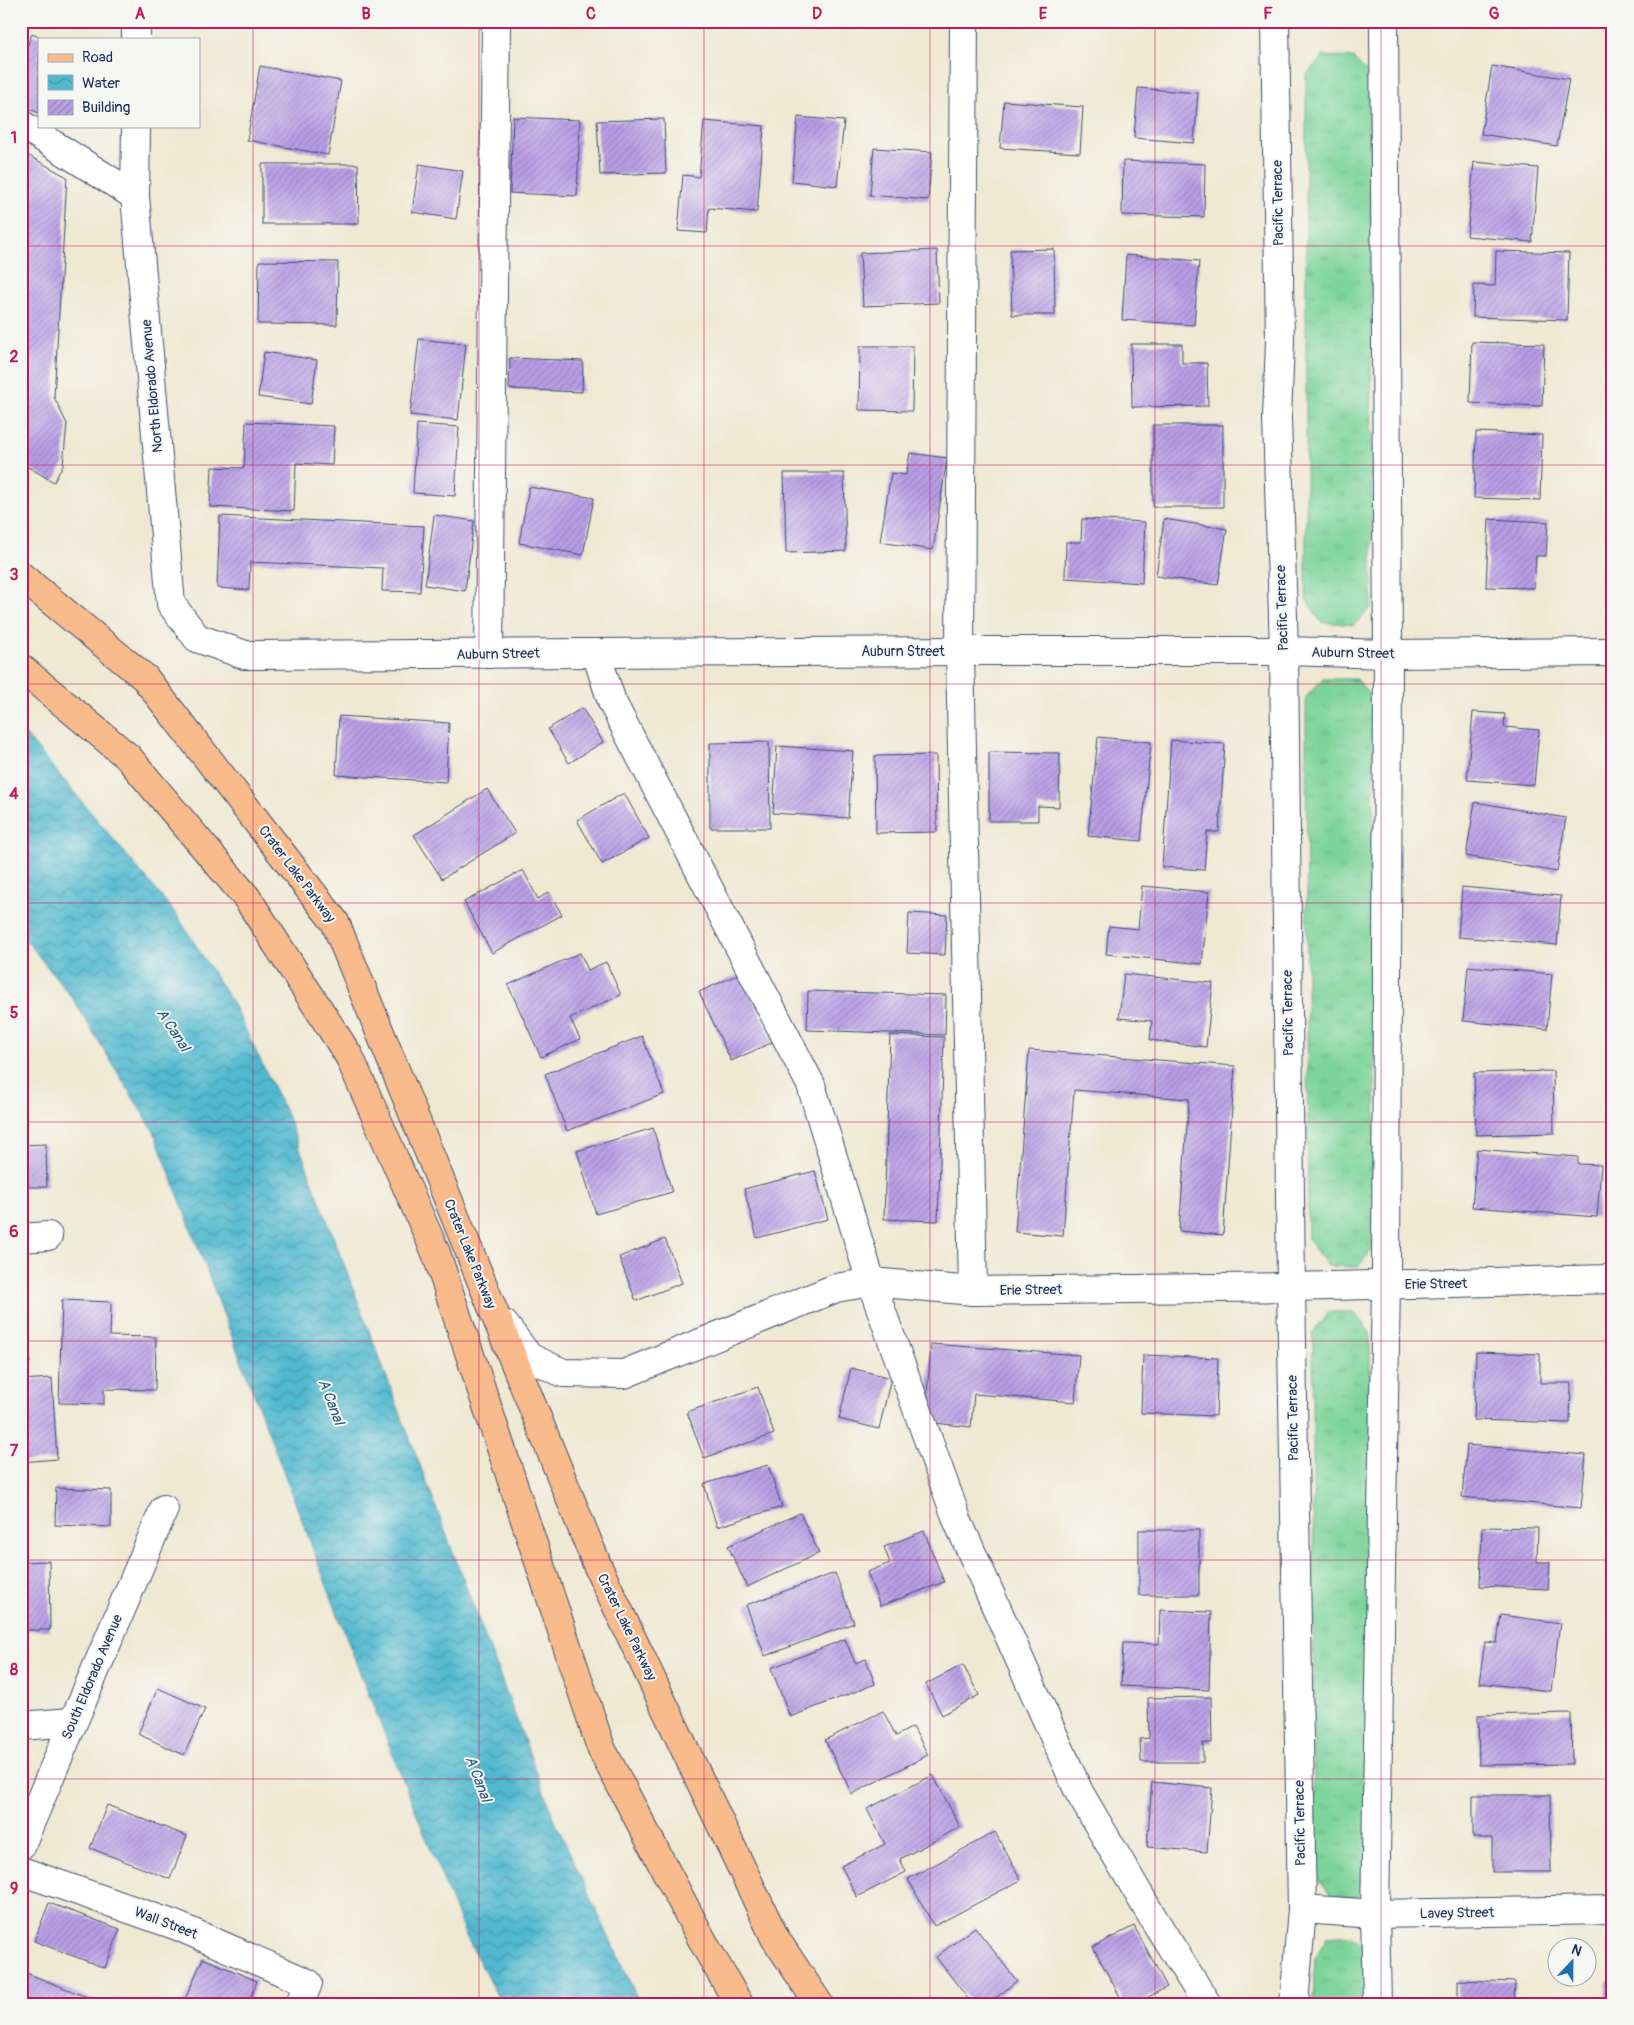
<svg xmlns="http://www.w3.org/2000/svg" width="1634" height="2025" font-family="Pangolin,sans-serif">
<style>
.grass{fill:url(#grass-tufts);stroke:#4b827c}
.water{fill:url(#water-waves);stroke:#367496}
.building{fill:url(#building-hatch)}
.lines{fill:none;stroke-linecap:round;stroke-linejoin:round}
.minor-casing{stroke:#3b4b6f;stroke-width:30}
.major-casing{stroke:#3b4b6f;stroke-width:30}
.minor{stroke:#fff;stroke-width:28}
.major{stroke:#fabb8c;stroke-width:28}
.grid{fill:none;stroke:#c2185b;stroke-width:1;stroke-opacity:0.55}
.labels{text-anchor:middle;dominant-baseline:central;stroke-width:4;stroke-linejoin:round;paint-order:stroke}
.street-label{font-size:14px;fill:#1b2f5e;stroke:#f6f6f2}
.water-label{font-size:15px;font-style:italic;fill:#2b5880;stroke:#f6f6f2}
.neatline{fill:none;stroke:#c2185b;stroke-width:2}
.grid-label{font-size:16px;text-anchor:middle;font-weight:bold;fill:#c2185b}
</style>
<defs>
<pattern id="grass-tufts" width="24" height="20" patternUnits="userSpaceOnUse" patternTransform="scale(1.25)"><rect width="24" height="20" fill="#7bd499"/><path d="M3 7l-1-3M5 7V3M7 7l1-3M15 17l-1-3M17 17v-4M19 17l1-3" fill="none" stroke="#6ab686"/></pattern>
<pattern id="water-waves" width="16" height="10" patternUnits="userSpaceOnUse" patternTransform="scale(1.25)"><rect width="16" height="10" fill="#51b9cf"/><path d="M0 5q4-4 8 0t8 0" fill="none" stroke="#4297ab"/></pattern>
<pattern id="building-hatch" width="6" height="6" patternUnits="userSpaceOnUse" patternTransform="scale(1.25)"><rect width="6" height="6" fill="#ba9fe6"/><path d="M-1 1l2-2M0 6l6-6M5 7l2-2" fill="none" stroke="#9682be"/></pattern>
</defs>
<rect width="100%" height="100%" fill="#f6f6f2"/>
<filter id="ink" filterUnits="userSpaceOnUse"><feTurbulence type="fractalNoise" baseFrequency=".02" numOctaves="2"/><feDisplacementMap in="SourceGraphic" scale="10" xChannelSelector="R" yChannelSelector="G"/><feConvolveMatrix kernelMatrix="1 2 1 2 8 2 1 2 1" color-interpolation-filters="sRGB"/></filter>
<filter id="wash" filterUnits="userSpaceOnUse"><feTurbulence type="fractalNoise" baseFrequency=".0096" numOctaves="4" result="noise"/><feDisplacementMap in="SourceGraphic" scale="20" xChannelSelector="R" yChannelSelector="G"/><feGaussianBlur stdDeviation="1.12" result="paint"/><feColorMatrix in="noise" values="0 0 0 0 0 0 0 0 0 0 0 0 0 0 0 0 0 1.4 0 .05"/><feComposite in="paint" operator="in"/></filter>
<g filter="url(#wash)">
<rect width="100%" height="100%" fill="#efe8d2"/>
<g class="grass">
<path d="M1323,56L1353,58L1371,76L1372,607L1354,625L1321,622L1306,599V75Z"/>
<path d="M1323,679H1357L1373,700L1376,1244L1358,1267L1328,1266L1308,1240L1306,697Z"/>
<path d="M1329,1312H1354L1370,1333L1373,1876L1358,1897L1331,1896L1314,1873L1313,1332Z"/>
<path d="M1352,1935L1367,1948L1368,2004H1313L1315,1958L1327,1937Z"/>
</g>
<path class="water" d="M21,729L177,915L234,1006L288,1117L555,1821L640,2004H501L464,1932L362,1678L154,1132L73,999L21,934Z"/>
<g id="blocks">
<g class="building">
<path d="M32,34L43,39H39V113L21,106V61Z"/>
<path d="M260,66L341,81L328,155L247,140Z"/>
<path d="M1492,66L1569,79L1557,146L1481,134Z"/>
<path d="M1138,88L1198,93L1194,143L1134,138Z"/>
<path d="M1004,101L1083,107L1080,153L1000,148Z"/>
<path d="M513,117L580,120L577,196L510,193Z"/>
<path d="M798,117L844,121L837,186L792,181Z"/>
<path d="M664,119L666,173L600,175L597,121Z"/>
<path d="M704,121L764,126L757,212L709,208L707,233L678,231L683,175L699,177Z"/>
<path d="M874,148L932,152L928,200L870,195Z"/>
<path d="M22,152L67,177L54,397L67,424L63,465L54,482L21,463Z"/>
<path d="M1123,161L1205,164L1204,217L1122,215Z"/>
<path d="M1474,162L1538,168L1532,242L1467,236Z"/>
<path d="M262,164H358L359,224H262Z"/>
<path d="M419,164L463,171L456,219L412,212Z"/>
<path d="M1054,249L1055,315H1012L1010,250Z"/>
<path d="M937,250L939,303L863,306L860,253Z"/>
<path d="M1496,251L1569,253L1567,320L1473,317L1474,285L1495,286Z"/>
<path d="M1126,255L1199,261L1194,325L1122,320Z"/>
<path d="M259,261L338,262L337,325L258,324Z"/>
<path d="M419,339L466,344L458,420L410,415Z"/>
<path d="M1472,342L1544,344L1542,406L1470,403Z"/>
<path d="M1131,344H1182V363H1207L1208,406L1132,407Z"/>
<path d="M860,346H913L912,411L859,410Z"/>
<path d="M264,352L317,360L311,404L258,397Z"/>
<path d="M510,358L583,361L582,392L509,389Z"/>
<path d="M246,422L334,426L332,465L296,463L294,511L210,507L212,467L244,468Z"/>
<path d="M417,424L459,427L455,496L413,493Z"/>
<rect x="1153" y="425" width="70" height="82"/>
<path d="M1476,432L1542,435L1540,500L1474,498Z"/>
<path d="M910,453L947,458L933,550L880,542L891,473L906,475Z"/>
<path d="M784,473H844L846,551L786,553Z"/>
<path d="M529,487L594,498L583,555L519,543Z"/>
<path d="M434,515L474,521L465,591L425,585Z"/>
<path d="M220,516L424,526L420,592L382,591L383,568L250,562L249,590L217,588Z"/>
<path d="M1082,519L1145,522L1142,583L1065,578L1066,542H1081Z"/>
<path d="M1164,519L1227,529L1218,585L1156,576Z"/>
<path d="M1489,519L1548,522L1546,556H1536L1534,588L1486,587Z"/>
<path d="M582,708L603,742L569,763L548,729Z"/>
<path d="M1473,712L1505,714L1504,727L1539,730L1534,785L1467,780Z"/>
<path d="M339,716L449,723L446,782L336,775Z"/>
<path d="M1098,737L1151,742L1141,841L1088,836Z"/>
<path d="M1171,740L1225,744L1219,832H1207L1204,870L1162,867Z"/>
<path d="M769,742L770,828H710V743Z"/>
<path d="M777,746L853,751L848,818L773,813Z"/>
<path d="M989,752L1060,753L1059,807L1038,806V821H989Z"/>
<path d="M936,755L937,832L876,833L875,756Z"/>
<path d="M487,789L515,833L442,879L414,835Z"/>
<path d="M624,793L649,838L602,864L577,820Z"/>
<path d="M1475,802L1566,818L1557,872L1466,856Z"/>
<path d="M523,870L538,899L549,892L562,915L492,953L464,902Z"/>
<path d="M1142,886L1209,892L1202,964L1106,954L1109,926L1138,929Z"/>
<path d="M1462,887L1561,896L1557,945L1458,937Z"/>
<path d="M909,913L947,915L945,955L907,953Z"/>
<path d="M580,953L588,970L606,962L621,995L570,1018L580,1039L541,1057L508,985Z"/>
<path d="M1468,966L1552,974L1547,1029L1463,1021Z"/>
<path d="M741,973L773,1042L731,1061L699,992Z"/>
<path d="M1124,974L1213,983L1206,1047L1150,1040L1152,1021L1119,1018Z"/>
<path d="M808,991L946,995L945,1035L807,1030Z"/>
<path d="M890,1035L944,1037L938,1221L884,1219Z"/>
<path d="M642,1036L664,1094L567,1131L545,1074Z"/>
<path d="M1029,1050L1235,1066L1223,1235L1179,1231L1189,1099L1074,1090L1063,1236L1015,1232Z"/>
<path d="M1553,1071L1554,1133L1476,1135L1474,1073Z"/>
<path d="M653,1128L672,1192L596,1214L577,1151Z"/>
<path d="M46,1144L47,1187H21V1145Z"/>
<path d="M1477,1149L1578,1157V1164L1601,1165L1597,1217L1472,1207Z"/>
<path d="M815,1171L828,1219L757,1238L744,1189Z"/>
<path d="M665,1239L682,1283L636,1301L619,1257Z"/>
<path d="M62,1300L111,1302L110,1336L156,1337L155,1390L104,1389V1404L59,1403Z"/>
<path d="M21,1302H27L30,1363H21Z"/>
<path d="M931,1344L1079,1355L1075,1402L974,1394L971,1427L925,1422Z"/>
<path d="M1476,1352L1540,1354V1383H1571L1570,1423L1474,1420Z"/>
<path d="M1143,1355L1218,1358L1216,1416L1141,1413Z"/>
<path d="M851,1368L891,1378L879,1429L839,1419Z"/>
<path d="M52,1378L57,1459L21,1462V1380Z"/>
<path d="M758,1387L774,1434L704,1458L687,1412Z"/>
<path d="M1467,1445L1586,1455L1581,1508L1462,1497Z"/>
<path d="M768,1465L782,1507L717,1527L704,1484Z"/>
<path d="M56,1488L111,1490V1527L55,1525Z"/>
<path d="M800,1513L819,1553L747,1587L728,1546Z"/>
<path d="M1482,1527L1538,1528L1537,1562H1550L1548,1589L1480,1586Z"/>
<rect x="1139" y="1530" width="60" height="65"/>
<path d="M924,1531L944,1582L880,1606L867,1572L890,1563L884,1547Z"/>
<path d="M49,1561L50,1630H21V1562Z"/>
<path d="M835,1573L854,1623L765,1656L746,1605Z"/>
<path d="M1160,1610L1211,1612L1209,1690L1121,1686L1123,1643L1159,1644Z"/>
<path d="M1501,1615L1560,1623L1551,1691L1479,1683L1485,1642L1497,1643Z"/>
<path d="M845,1639L855,1663L866,1659L875,1684L790,1717L771,1668Z"/>
<path d="M963,1665L979,1695L942,1715L926,1684Z"/>
<path d="M158,1688L205,1709L184,1755L138,1734Z"/>
<path d="M1211,1697L1212,1743H1203V1762H1141L1140,1739L1149,1738L1148,1698Z"/>
<path d="M883,1711L896,1736L913,1727L928,1755L852,1794L825,1740Z"/>
<path d="M1571,1713L1572,1764L1479,1765L1478,1715Z"/>
<path d="M933,1775L960,1827L900,1859L906,1872L857,1897L841,1866L885,1844L867,1809Z"/>
<path d="M1152,1782L1212,1788L1207,1852L1147,1847Z"/>
<path d="M1473,1795H1550L1551,1872H1492V1838H1473Z"/>
<path d="M107,1805L187,1836L170,1879L90,1848Z"/>
<path d="M995,1832L1021,1880L934,1926L908,1879Z"/>
<path d="M49,1903L120,1929L105,1968L34,1941Z"/>
<path d="M1134,1926L1167,1987L1135,2004H1124L1093,1947Z"/>
<path d="M975,1927L1017,1981L988,2004H972L936,1957Z"/>
<path d="M203,1958L257,1981L248,2004H183Z"/>
<path d="M24,1972L97,2001L96,2004H28L21,2001V1978Z"/>
<path d="M1458,1980L1515,1982L1514,2004H1458Z"/>
<path d="M1608,1980H1613V2004H1605Z"/>
</g>
</g>
</g>
<g filter="url(#ink)">
<use href="#blocks" fill-opacity="0" stroke="#3b4b6f" stroke-width="1"/>
<g class="lines">
<defs>
<g id="minor">
<path d="M964,21L960,651L973,1291"/>
<path d="M1275,21L1280,342L1277,418L1284,651L1291,1287L1302,1909L1294,2004"/>
<path d="M136,39V21"/>
<path d="M21,124L135,196"/>
<path d="M136,126L135,196L171,604L197,638L245,655L960,651H1284L1388,654L1613,652"/>
<path d="M596,653L612,702L811,1085L871,1282L958,1522L1079,1792L1150,1913L1207,2004"/>
<path d="M489,654L496,21"/>
<path d="M21,1238L48,1236"/>
<path d="M504,1324L529,1357L563,1373L624,1374L836,1288L871,1282L973,1291L1291,1287L1613,1279"/>
<path d="M21,1726L72,1722"/>
<path d="M21,1845L164,1509"/>
<path d="M21,1871L175,1925L308,1983L300,2004"/>
<path d="M1302,1909L1375,1914L1613,1910"/>
<path d="M1377,2004L1375,1914L1386,1285L1388,654L1384,21"/>
</g>
<g id="major">
<path d="M21,576L145,678L335,922L598,1567L775,1938L819,2004"/>
<path d="M21,668L128,757L247,898L349,1056L436,1253L601,1748L707,1949L739,2004"/>
</g>
</defs>
<use href="#minor" class="minor-casing"/>
<use href="#major" class="major-casing"/>
<use href="#minor" class="minor"/>
<use href="#major" class="major"/>
</g>
</g>
<path class="grid" d="M253,21V2004M479,21V2004M704,21V2004M930,21V2004M1155,21V2004M1381,21V2004M21,246H1613M21,465H1613M21,684H1613M21,903H1613M21,1122H1613M21,1341H1613M21,1560H1613M21,1779H1613"/>
<g class="labels">
<g class="street-label">
<text transform="translate(1278 203) rotate(-91)">Pacific Terrace</text>
<text transform="translate(152 386) rotate(-95)">North Eldorado Avenue</text>
<text transform="translate(1282 608) rotate(-92)">Pacific Terrace</text>
<text x="903" y="651">Auburn Street</text>
<text transform="translate(1353 653) rotate(1)">Auburn Street</text>
<text transform="translate(498 654) rotate(-1)">Auburn Street</text>
<text transform="translate(297 874) rotate(53)">Crater Lake Parkway</text>
<text transform="translate(1288 1013) rotate(-91)">Pacific Terrace</text>
<text transform="translate(470 1254) rotate(68)">Crater Lake Parkway</text>
<text transform="translate(1436 1284) rotate(-1)">Erie Street</text>
<text transform="translate(1031 1290) rotate(-1)">Erie Street</text>
<text transform="translate(1293 1418) rotate(-91)">Pacific Terrace</text>
<text transform="translate(627 1627) rotate(64)">Crater Lake Parkway</text>
<text transform="translate(92 1677) rotate(-67)">South Eldorado Avenue</text>
<text transform="translate(1300 1823) rotate(-91)">Pacific Terrace</text>
<text transform="translate(1457 1913) rotate(-1)">Lavey Street</text>
<text transform="translate(166 1923) rotate(21)">Wall Street</text>
</g>
<g class="water-label">
<text transform="translate(173 1030) rotate(57)">A Canal</text>
<text transform="translate(331 1402) rotate(69)">A Canal</text>
<text transform="translate(478 1779) rotate(69)">A Canal</text>
</g>
</g>
<rect width="1634" height="2025" fill="none" stroke="#f6f6f2" stroke-width="55"/>
<rect x="38" y="38" width="162" height="90" fill="#f6f6f2" stroke="#9ea6b7"/>
<rect x="48" y="54" width="25" height="8" fill="#fabb8c" stroke="#9ea6b7"/>
<text x="82" y="62" font-size="15" fill="#1b2f5e">Road</text>
<rect x="48" y="75" width="25" height="15" fill="url(#water-waves)" stroke="#9ea6b7"/>
<text x="82" y="88" font-size="15" fill="#1b2f5e">Water</text>
<rect x="48" y="100" width="25" height="15" fill="url(#building-hatch)" stroke="#9ea6b7"/>
<text x="82" y="112" font-size="15" fill="#1b2f5e">Building</text>
<g transform="translate(1572 1962) rotate(22)"><circle r="24" fill="#f6f6f2" stroke="#9ea6b7"/>
<path d="M0-4L9 19L0 12L-9 19Z" fill="#1f6fb2"/>
<text y="-8" font-size="14" font-weight="bold" text-anchor="middle" fill="#1b2f5e">N</text>
</g>
<rect x="28" y="28" width="1578" height="1970" class="neatline"/>
<g class="grid-label">
<text x="140" y="19">A</text>
<text x="366" y="19">B</text>
<text x="591" y="19">C</text>
<text x="817" y="19">D</text>
<text x="1043" y="19">E</text>
<text x="1268" y="19">F</text>
<text x="1494" y="19">G</text>
<text x="14" y="143">1</text>
<text x="14" y="362">2</text>
<text x="14" y="580">3</text>
<text x="14" y="799">4</text>
<text x="14" y="1018">5</text>
<text x="14" y="1237">6</text>
<text x="14" y="1456">7</text>
<text x="14" y="1675">8</text>
<text x="14" y="1894">9</text>
</g>
</svg>
